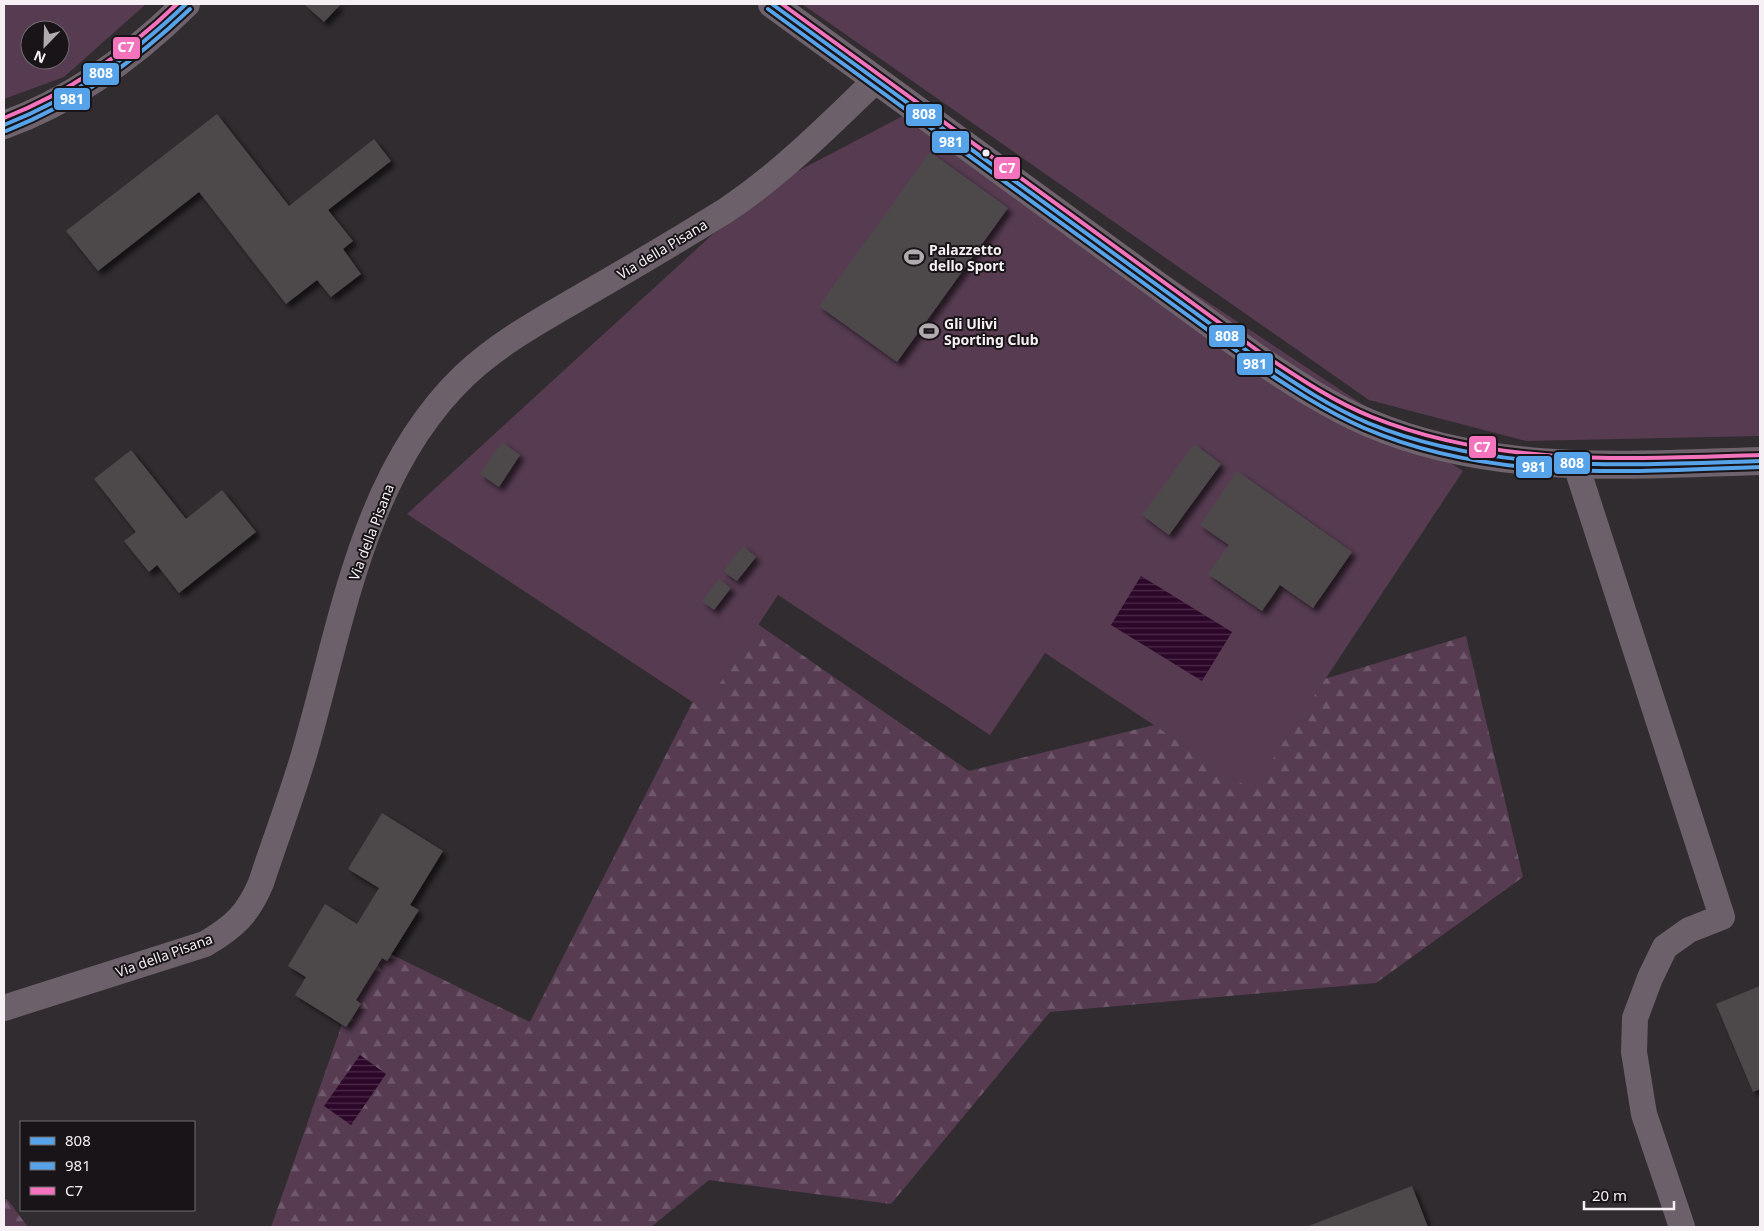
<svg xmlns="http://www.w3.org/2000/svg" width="1764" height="1231" font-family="'Noto Sans',sans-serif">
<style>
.forest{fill:url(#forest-firs)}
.green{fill:#563b51;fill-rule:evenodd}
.water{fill:url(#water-rules)}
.building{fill:#4d494c;filter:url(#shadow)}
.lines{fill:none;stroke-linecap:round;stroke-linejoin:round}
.street{stroke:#6c616a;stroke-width:26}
.secondary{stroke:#6e636c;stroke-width:28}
.bus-1-casing{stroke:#181417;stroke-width:8}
.bus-2-casing{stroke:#181417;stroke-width:8}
.bus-3-casing{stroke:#181417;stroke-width:8}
.bus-1{stroke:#57a3e9;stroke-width:4}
.bus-2{stroke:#57a3e9;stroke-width:4}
.bus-3{stroke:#f373bc;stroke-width:4}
.bus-dot{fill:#f6f0f4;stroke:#181417;stroke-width:2}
.labels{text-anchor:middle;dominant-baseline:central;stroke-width:4;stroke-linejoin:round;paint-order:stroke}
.street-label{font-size:14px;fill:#f6f0f4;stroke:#181417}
.poi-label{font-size:14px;font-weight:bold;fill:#f6f0f4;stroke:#181417;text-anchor:start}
.line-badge{stroke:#181417;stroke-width:2}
.badge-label{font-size:14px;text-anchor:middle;font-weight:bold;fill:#fff}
</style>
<defs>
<pattern id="forest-firs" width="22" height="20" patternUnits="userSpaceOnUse" patternTransform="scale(1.25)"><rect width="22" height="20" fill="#563b51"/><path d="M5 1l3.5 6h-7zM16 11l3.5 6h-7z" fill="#6f586b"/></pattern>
<pattern id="water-rules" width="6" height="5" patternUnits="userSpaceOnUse" patternTransform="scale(1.25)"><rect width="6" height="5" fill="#2d0729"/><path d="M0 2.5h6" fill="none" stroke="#4c2b49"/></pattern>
<filter id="shadow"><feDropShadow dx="4.5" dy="4.5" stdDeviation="2.5" flood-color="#0009"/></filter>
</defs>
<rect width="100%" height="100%" fill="#312c30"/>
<g class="forest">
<path d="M739,611L969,771L1255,700L1466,636L1523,877L1376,983L1050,1012L891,1204L709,1180L651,1227H271L370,944L530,1022Z"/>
<path d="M4,1199H7L28,1227H4Z"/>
</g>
<g class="green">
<path d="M4,4H146L64,77L4,99ZM30,30H60V60H30Z"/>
<path d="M802,4H1760V436L1526,441L1369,400Z"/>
<path d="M916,109L1463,471L1252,790L1045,653L990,735L778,595L703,709L407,514L760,191Z"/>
</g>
<g class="water">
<path d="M1141,576L1232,632L1202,681L1111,625Z"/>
<path d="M360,1055L386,1074L351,1125L324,1106Z"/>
</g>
<g class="building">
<path d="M304,4H341L324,22Z"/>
<path d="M217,114L289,206L374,139L391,161L328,210L353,241L343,249L361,274L331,297L317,280L286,304L199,192L98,271L66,231Z"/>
<path d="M930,152L1008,208L897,362L819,306Z"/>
<path d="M502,442L520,455L499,487L480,474Z"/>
<path d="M1194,444L1221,464L1169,535L1142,515Z"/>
<path d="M131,450L186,519L222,490L256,532L179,593L157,565L149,572L124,541L136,532L94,479Z"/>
<path d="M1237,471L1352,552L1313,608L1280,585L1262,611L1208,574L1229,545L1200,525Z"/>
<path d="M743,546L756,557L737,581L723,571Z"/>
<path d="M719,579L731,588L714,610L702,601Z"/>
<path d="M382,813L443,851L410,905L419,910L387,961L382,958L356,1000L361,1004L346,1027L295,995L306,977L288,966L325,904L357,924L379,888L348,869Z"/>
<path d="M1760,986V1089L1753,1092L1716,1004Z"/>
<path d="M1412,1186L1428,1227H1306Z"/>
</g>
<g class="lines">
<g class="street">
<path d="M1576,465L1722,917L1689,930L1665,947L1650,978L1635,1018L1634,1052L1644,1114L1682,1227"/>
<path d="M4,1008L205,944C234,927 248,914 261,883C276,837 294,791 307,744C343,617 365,470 465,375C500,342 543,319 584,295C631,268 678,240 725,211C781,174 828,126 876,80"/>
</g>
<g class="secondary">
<path d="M772,4L1257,358C1293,382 1329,406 1369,423C1493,476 1628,465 1760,461"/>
<path d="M4,125C74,100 133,56 186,4"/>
</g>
<defs>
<g id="bus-1">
<path d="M772,4L1257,358C1293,382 1328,406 1368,423C1492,474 1629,465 1760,461"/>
<path d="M4,125C75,97 130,57 186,4"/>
</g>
<g id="bus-2">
<path d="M768,9L1253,363C1289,387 1325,411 1364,428C1489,482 1628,472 1760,467"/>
<path d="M6,131C78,102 134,62 190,9"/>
</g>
<g id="bus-3">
<path d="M782,4L1261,353C1296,376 1332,401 1372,417C1496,467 1629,459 1760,455"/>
<path d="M4,118C70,92 126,53 177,4"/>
</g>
</defs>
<use href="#bus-1" class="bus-1-casing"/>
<use href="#bus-2" class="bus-2-casing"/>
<use href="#bus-3" class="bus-3-casing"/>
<use href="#bus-1" class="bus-1"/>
<use href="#bus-2" class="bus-2"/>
<use href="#bus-3" class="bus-3"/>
</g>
<defs>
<symbol id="stadium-bare" viewBox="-9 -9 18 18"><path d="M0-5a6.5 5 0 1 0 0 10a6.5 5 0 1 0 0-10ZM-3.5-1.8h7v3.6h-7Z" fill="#b1abaf" stroke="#181417" stroke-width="2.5" paint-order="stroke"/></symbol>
</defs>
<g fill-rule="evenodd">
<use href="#stadium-bare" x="900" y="243" width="28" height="28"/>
<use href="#stadium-bare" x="915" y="317" width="28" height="28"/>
</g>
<circle class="bus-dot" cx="986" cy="153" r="4.5"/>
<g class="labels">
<g class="street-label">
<text transform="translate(662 249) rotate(-31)">Via della Pisana</text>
<text transform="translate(371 532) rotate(-69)">Via della Pisana</text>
<text transform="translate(164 955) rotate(-20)">Via della Pisana</text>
</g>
<g class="poi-label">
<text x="929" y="249">Palazzetto<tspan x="929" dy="16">dello Sport</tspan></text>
<text x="944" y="323">Gli Ulivi<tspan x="944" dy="16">Sporting Club</tspan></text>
</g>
</g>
<g class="line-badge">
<rect x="112" y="36" width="29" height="24" rx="5" fill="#f373bc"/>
<rect x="82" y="62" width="38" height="24" rx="5" fill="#57a3e9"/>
<rect x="53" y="87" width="38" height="24" rx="5" fill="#57a3e9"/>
<rect x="905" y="103" width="38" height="24" rx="5" fill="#57a3e9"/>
<rect x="931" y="130" width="39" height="24" rx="5" fill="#57a3e9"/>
<rect x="993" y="156" width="28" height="24" rx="5" fill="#f373bc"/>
<rect x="1208" y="324" width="38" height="24" rx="5" fill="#57a3e9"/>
<rect x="1236" y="352" width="38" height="24" rx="5" fill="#57a3e9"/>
<rect x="1468" y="435" width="29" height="24" rx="5" fill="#f373bc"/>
<rect x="1553" y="451" width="38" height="24" rx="5" fill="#57a3e9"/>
<rect x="1515" y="455" width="38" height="24" rx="5" fill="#57a3e9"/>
</g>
<g class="badge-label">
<text x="126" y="52">C7</text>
<text x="101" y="78">808</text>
<text x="72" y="104">981</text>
<text x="924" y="119">808</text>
<text x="951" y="147">981</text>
<text x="1007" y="173">C7</text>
<text x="1227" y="341">808</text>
<text x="1255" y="369">981</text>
<text x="1482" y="452">C7</text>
<text x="1572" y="468">808</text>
<text x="1534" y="472">981</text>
</g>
<rect width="1764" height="1231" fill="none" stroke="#f6f0f4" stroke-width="10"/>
<rect x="20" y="1121" width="175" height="90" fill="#181417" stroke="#716c6f"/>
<rect x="30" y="1137" width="25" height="8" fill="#57a3e9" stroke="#716c6f"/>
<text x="65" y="1146" font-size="15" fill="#f6f0f4">808</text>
<rect x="30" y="1162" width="25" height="8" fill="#57a3e9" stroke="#716c6f"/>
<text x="65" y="1171" font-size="15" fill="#f6f0f4">981</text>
<rect x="30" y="1187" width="25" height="8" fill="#f373bc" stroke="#716c6f"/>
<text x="65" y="1196" font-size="15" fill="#f6f0f4">C7</text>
<g transform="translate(45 45) rotate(203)"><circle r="24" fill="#181417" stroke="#716c6f"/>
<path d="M0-4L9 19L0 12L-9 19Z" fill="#b1abaf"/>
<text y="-8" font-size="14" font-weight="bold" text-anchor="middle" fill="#f6f0f4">N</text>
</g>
<path d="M1584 1201v8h90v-8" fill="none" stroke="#f6f0f4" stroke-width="2.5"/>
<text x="1592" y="1201" font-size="15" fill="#f6f0f4" stroke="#181417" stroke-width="4" paint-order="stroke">20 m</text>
</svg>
